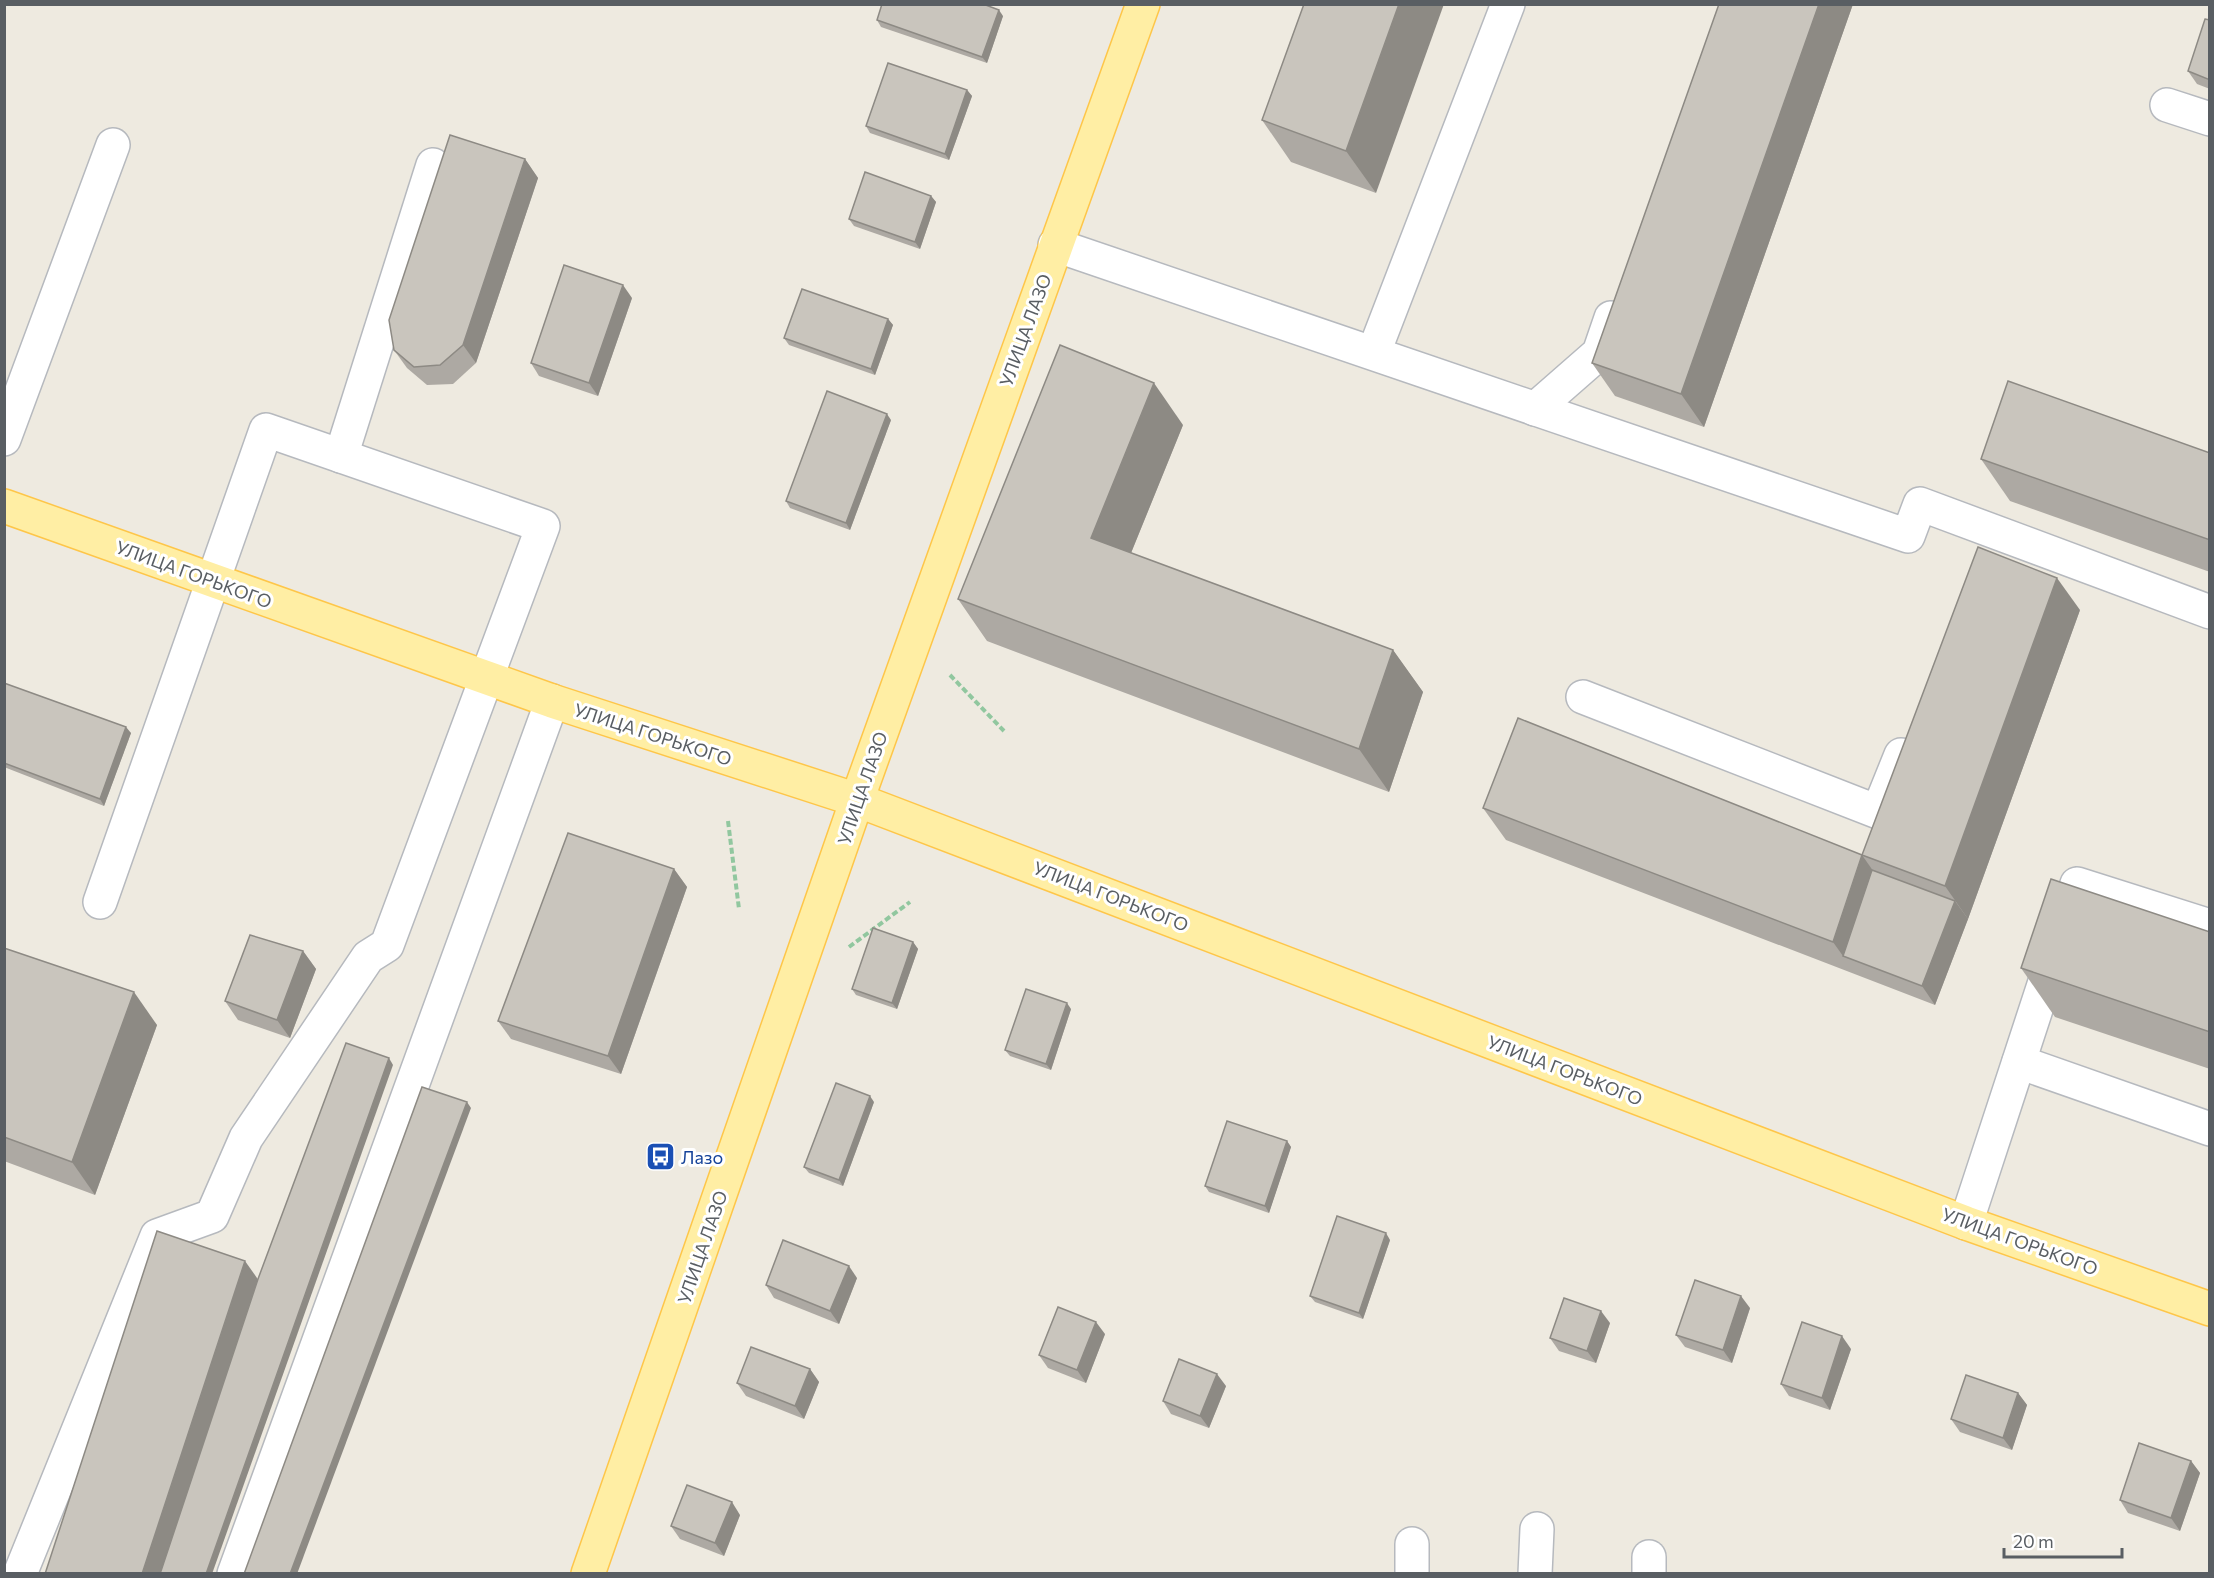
<svg xmlns="http://www.w3.org/2000/svg" width="2214" height="1578" font-family="Commissioner,sans-serif">
<style>
.lines{fill:none;stroke-linecap:round;stroke-linejoin:round}
.minor-casing{stroke:#b6b9be;stroke-width:36}
.major-casing{stroke:#fec649;stroke-width:36}
.path{stroke:#91c79f;stroke-width:4;stroke-dasharray:6 3;stroke-linecap:butt}
.minor{stroke:#fff;stroke-width:33}
.major{stroke:#ffeea4;stroke-width:33}
.wall{fill:#ada9a3}
.shaded-wall{fill:#8d8a84}
.building{fill:#c9c5bd;stroke:#8d8a84;stroke-width:1.5}
.labels{text-anchor:middle;dominant-baseline:central;stroke-width:6;stroke-linejoin:round;paint-order:stroke}
.street-label{font-size:18px;fill:#595e63;stroke:#fff}
.transit-label{font-size:18px;fill:#164399;stroke:#fff;text-anchor:start}
</style>
<rect width="100%" height="100%" fill="#eeeae0"/>
<g class="lines">
<defs>
<g id="minor">
<path d="M2167,105L2210,119"/>
<path d="M1055,245L1908,536L1920,504L2210,612"/>
<path d="M1374,352L1508,4"/>
<path d="M1535,409L1599,353L1611,318"/>
<path d="M4,439L113,145"/>
<path d="M341,456L433,165"/>
<path d="M1583,697L1878,812L1901,755"/>
<path d="M2019,1062L2210,1129"/>
<path d="M1966,1223L2077,884L2210,926"/>
<path d="M20,1574L157,1236L212,1216L246,1138L368,957L387,945L543,526L266,430L100,902"/>
<path d="M234,1574L552,701"/>
<path d="M1412,1574V1544"/>
<path d="M1535,1574L1537,1529"/>
<path d="M1649,1574V1557"/>
</g>
<g id="major">
<path d="M4,506L552,701L857,800L1966,1223L2210,1309"/>
<path d="M588,1574L857,800L1143,4"/>
</g>
</defs>
<use href="#minor" class="minor-casing"/>
<use href="#major" class="major-casing"/>
<g class="path">
<path d="M950,675L1004,731"/>
<path d="M728,821L739,909"/>
<path d="M849,947L910,902"/>
</g>
<use href="#minor" class="minor"/>
<use href="#major" class="major"/>
</g>
<g class="wall">
<path d="M1304,4L1376,193L1291,162L1262,120Z"/>
<path d="M1719,4H1853L1704,427L1615,396L1592,363Z"/>
<path d="M1003,16L987,63L881,27L877,20Z"/>
<path d="M2210,20V89L2197,84L2188,71Z"/>
<path d="M967,90L972,96L949,160L870,133L866,126Z"/>
<path d="M525,159L538,178L476,363L453,384L427,385L407,368L394,350Z"/>
<path d="M931,196L936,202L920,249L854,226L849,219Z"/>
<path d="M632,298L598,396L539,376L531,363Z"/>
<path d="M888,319L893,325L875,375L789,345L784,338Z"/>
<path d="M891,420L850,530L790,508L786,501Z"/>
<path d="M1183,425L1131,553L1393,650L1423,692L1389,792L987,641L958,599Z"/>
<path d="M2210,453V572L2010,501L1981,459Z"/>
<path d="M2080,610L1968,919L1935,1005L1506,840L1483,808L1862,855L1872,870L1862,855Z"/>
<path d="M4,683L131,733L104,806L4,767Z"/>
<path d="M674,869L687,887L621,1074L511,1039L498,1021Z"/>
<path d="M2210,932V1069L2055,1017L2021,968Z"/>
<path d="M913,942L918,949L897,1009L856,995L852,989Z"/>
<path d="M4,948L157,1025L95,1195L4,1161Z"/>
<path d="M303,951L316,969L290,1038L238,1020L225,1001Z"/>
<path d="M1071,1009L1051,1070L1010,1056L1005,1050Z"/>
<path d="M874,1102L843,1186L809,1173L804,1167Z"/>
<path d="M1287,1141L1291,1147L1269,1213L1209,1192L1205,1186Z"/>
<path d="M1390,1240L1363,1319L1315,1302L1310,1296Z"/>
<path d="M857,1278L839,1324L774,1298L766,1285Z"/>
<path d="M1750,1308L1732,1363L1685,1347L1676,1335Z"/>
<path d="M1610,1323L1596,1363L1559,1351L1550,1338Z"/>
<path d="M1105,1334L1086,1383L1048,1368L1039,1355Z"/>
<path d="M1851,1349L1830,1410L1789,1396L1781,1384Z"/>
<path d="M810,1369L819,1382L804,1419L746,1396L737,1383Z"/>
<path d="M1226,1386L1209,1428L1171,1414L1163,1401Z"/>
<path d="M2018,1393L2027,1405L2012,1450L1960,1432L1951,1419Z"/>
<path d="M2191,1461L2200,1473L2180,1531L2128,1513L2120,1500Z"/>
<path d="M740,1515L724,1556L680,1539L671,1526Z"/>
</g>
<g class="shaded-wall">
<path d="M1399,4H1444L1376,193L1346,151Z"/>
<path d="M1819,4H1853L1704,427L1681,394Z"/>
<path d="M999,10L1003,16L987,63L982,57Z"/>
<path d="M967,90L972,96L949,160L945,154Z"/>
<path d="M525,159L538,178L476,363L463,345Z"/>
<path d="M931,196L936,202L920,249L915,242Z"/>
<path d="M623,285L632,298L598,396L589,383Z"/>
<path d="M888,319L893,325L875,375L871,369Z"/>
<path d="M1154,383L1183,425L1120,580L1091,538Z"/>
<path d="M887,414L891,420L850,530L846,523Z"/>
<path d="M2057,578L2080,610L1968,919L1945,886Z"/>
<path d="M1393,650L1423,692L1389,792L1359,749Z"/>
<path d="M126,727L131,733L104,806L100,799Z"/>
<path d="M1862,855L1885,888L1843,956L1833,942Z"/>
<path d="M674,869L687,887L621,1074L608,1056Z"/>
<path d="M1955,901L1968,919L1935,1005L1922,986Z"/>
<path d="M913,942L918,949L897,1009L892,1003Z"/>
<path d="M303,951L316,969L290,1038L277,1020Z"/>
<path d="M134,992L157,1025L95,1195L72,1162Z"/>
<path d="M1067,1003L1071,1009L1051,1070L1046,1064Z"/>
<path d="M389,1058L393,1065L212,1574H206Z"/>
<path d="M870,1096L874,1102L843,1186L839,1180Z"/>
<path d="M467,1102L471,1108L297,1574H290Z"/>
<path d="M1287,1141L1291,1147L1269,1213L1265,1206Z"/>
<path d="M1386,1233L1390,1240L1363,1319L1359,1313Z"/>
<path d="M245,1261L262,1285L166,1574H142Z"/>
<path d="M849,1266L857,1278L839,1324L830,1311Z"/>
<path d="M1741,1296L1750,1308L1732,1363L1723,1350Z"/>
<path d="M1601,1311L1610,1323L1596,1363L1587,1351Z"/>
<path d="M1096,1322L1105,1334L1086,1383L1077,1370Z"/>
<path d="M1842,1336L1851,1349L1830,1410L1822,1398Z"/>
<path d="M810,1369L819,1382L804,1419L795,1406Z"/>
<path d="M1217,1374L1226,1386L1209,1428L1200,1416Z"/>
<path d="M2018,1393L2027,1405L2012,1450L2003,1438Z"/>
<path d="M2191,1461L2200,1473L2180,1531L2171,1518Z"/>
<path d="M732,1502L740,1515L724,1556L715,1543Z"/>
</g>
<g class="building">
<path d="M882,4H983L999,10L982,57L877,20Z"/>
<path d="M1304,4H1399L1346,151L1262,120Z"/>
<path d="M1719,4H1819L1681,394L1592,363Z"/>
<path d="M2205,19L2210,20V80L2188,71Z"/>
<path d="M888,63L967,90L945,154L866,126Z"/>
<path d="M450,135L525,159L463,345L440,365L414,367L394,350L389,320Z"/>
<path d="M865,172L931,196L915,242L849,219Z"/>
<path d="M564,265L623,285L589,383L531,363Z"/>
<path d="M802,289L888,319L871,369L784,338Z"/>
<path d="M1060,345L1154,383L1091,538L1393,650L1359,749L958,599Z"/>
<path d="M2008,381L2210,453V540L1981,459Z"/>
<path d="M827,391L887,414L846,523L786,501Z"/>
<path d="M1978,547L2057,578L1945,886L1862,855Z"/>
<path d="M4,683L126,727L100,799L4,763Z"/>
<path d="M1518,718L1862,855L1833,942L1483,808Z"/>
<path d="M568,833L674,869L608,1056L498,1021Z"/>
<path d="M1872,870L1955,901L1922,986L1843,956Z"/>
<path d="M2051,879L2210,932V1032L2021,968Z"/>
<path d="M873,928L913,942L892,1003L852,989Z"/>
<path d="M250,935L303,951L277,1020L225,1001Z"/>
<path d="M4,948L134,992L72,1162L4,1137Z"/>
<path d="M1026,989L1067,1003L1046,1064L1005,1050Z"/>
<path d="M346,1043L389,1058L206,1574H160L258,1279Z"/>
<path d="M836,1083L870,1096L839,1180L804,1167Z"/>
<path d="M422,1087L467,1102L290,1574H244Z"/>
<path d="M1227,1121L1287,1141L1265,1206L1205,1186Z"/>
<path d="M1337,1216L1386,1233L1359,1313L1310,1296Z"/>
<path d="M157,1231L245,1261L142,1574H45Z"/>
<path d="M783,1240L849,1266L830,1311L766,1285Z"/>
<path d="M1695,1280L1741,1296L1723,1350L1676,1335Z"/>
<path d="M1564,1298L1601,1311L1587,1351L1550,1338Z"/>
<path d="M1058,1307L1096,1322L1077,1370L1039,1355Z"/>
<path d="M1802,1322L1842,1336L1822,1398L1781,1384Z"/>
<path d="M751,1347L810,1369L795,1406L737,1383Z"/>
<path d="M1179,1359L1217,1374L1200,1416L1163,1401Z"/>
<path d="M1966,1375L2018,1393L2003,1438L1951,1419Z"/>
<path d="M2139,1443L2191,1461L2171,1518L2120,1500Z"/>
<path d="M687,1485L732,1502L715,1543L671,1526Z"/>
</g>
<defs>
<symbol id="bus-square" viewBox="-11 -11 22 22"><rect x="-9" y="-9" width="18" height="18" rx="4" fill="#1a4fb4" stroke="#fff"/><path d="M-5-6H5V4H4V6H2V4H-2V6H-4V4H-5ZM-3.5-4V0h7V-4ZM-3.5 1.2v1.5H-2V1.2ZM2 1.2v1.5H3.5V1.2Z" fill="#fff"/></symbol>
</defs>
<g fill-rule="evenodd">
<use href="#bus-square" x="644" y="1140" width="33" height="33"/>
</g>
<g class="labels">
<g class="street-label">
<text transform="translate(1025 330) rotate(-70)">УЛИЦА ЛАЗО</text>
<text transform="translate(194 574) rotate(20)">УЛИЦА ГОРЬКОГО</text>
<text transform="translate(653 734) rotate(18)">УЛИЦА ГОРЬКОГО</text>
<text transform="translate(862 788) rotate(-71)">УЛИЦА ЛАЗО</text>
<text transform="translate(1111 896) rotate(21)">УЛИЦА ГОРЬКОГО</text>
<text transform="translate(1565 1070) rotate(21)">УЛИЦА ГОРЬКОГО</text>
<text transform="translate(2020 1241) rotate(20)">УЛИЦА ГОРЬКОГО</text>
<text transform="translate(702 1247) rotate(-71)">УЛИЦА ЛАЗО</text>
</g>
<g class="transit-label">
<text x="681" y="1157">Лазо</text>
</g>
</g>
<rect width="2214" height="1578" fill="none" stroke="#595e63" stroke-width="12"/>
<path d="M2004 1548v9h118v-9" fill="none" stroke="#595e63" stroke-width="3"/>
<text x="2013" y="1548" font-size="18" fill="#595e63" stroke="#ffffff" stroke-width="4.5" paint-order="stroke">20 m</text>
</svg>
